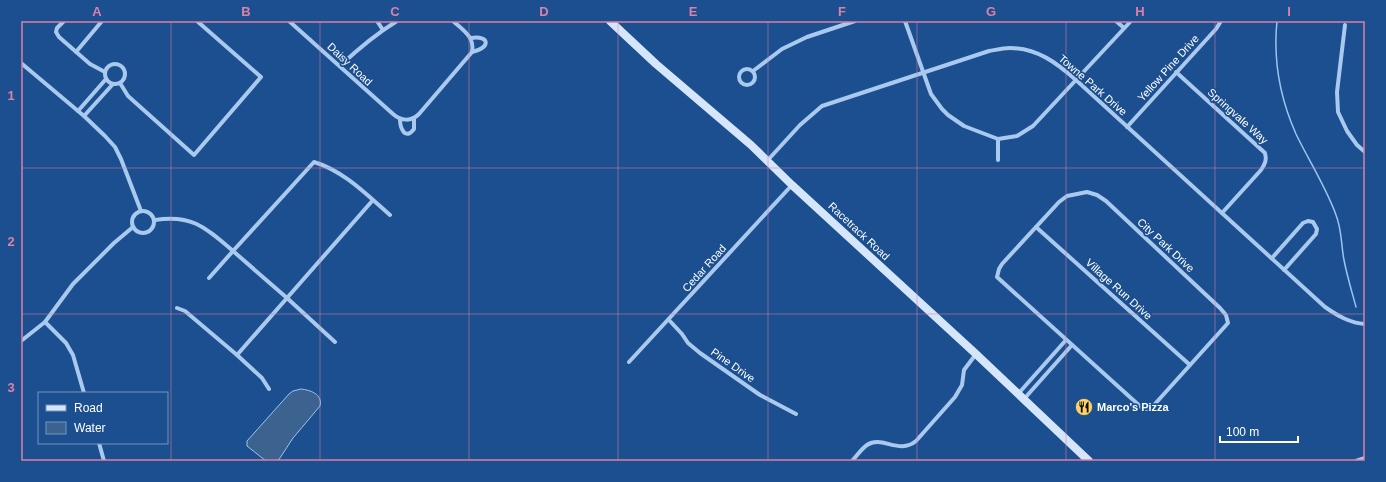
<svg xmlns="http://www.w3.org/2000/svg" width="1386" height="482" font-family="Helvetica,sans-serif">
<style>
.water{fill:#3c6290;stroke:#9cc4f0}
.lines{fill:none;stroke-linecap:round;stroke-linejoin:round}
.stream{stroke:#9cc4f0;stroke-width:1.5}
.street{stroke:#a9c9ee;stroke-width:4}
.secondary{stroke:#d6e6fa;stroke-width:8}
.grid{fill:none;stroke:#dd80a5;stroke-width:1;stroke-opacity:0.55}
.labels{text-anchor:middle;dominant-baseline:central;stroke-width:3.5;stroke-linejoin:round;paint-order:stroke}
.street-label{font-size:11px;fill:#fff;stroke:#1b4f8f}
.poi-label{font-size:11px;font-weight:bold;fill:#fff;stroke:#1b4f8f;text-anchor:start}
.neatline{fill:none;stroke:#dd80a5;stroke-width:1.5}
.grid-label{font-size:13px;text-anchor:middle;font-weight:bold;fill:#dd80a5}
</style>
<rect width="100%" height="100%" fill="#1b4f8f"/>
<path class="water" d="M301,389C310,390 323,394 320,406L293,438L278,461H266L247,446V441L289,394L293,391Z"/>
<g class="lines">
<path class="stream" d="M1277,21C1273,60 1280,98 1296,134C1309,161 1326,187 1336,215C1342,230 1341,245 1344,260C1347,276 1352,292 1356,307"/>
<g class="street">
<path d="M64,21L57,28L56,32L59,37L90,64L105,72"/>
<path d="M289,21L393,114C401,121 411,122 419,114L472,52C475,37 463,30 453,21"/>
<path d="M377,21L383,30"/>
<path d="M905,21L931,94L942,109L948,115L964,126L998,139L1017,136L1033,126L1131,21"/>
<path d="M1116,21L1124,28"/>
<path d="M1345,25L1337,92L1338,112L1347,131L1357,145L1365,152"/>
<path d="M471,38C490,35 491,48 472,52"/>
<path d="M76,52L102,21"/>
<path d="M21,63L84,116L105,136L115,147L121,159L141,211"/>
<circle cx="115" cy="74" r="10"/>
<path d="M340,66C358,49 376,34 397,21"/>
<circle cx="747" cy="77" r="8"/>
<path d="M753,71L782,49L807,37L855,21"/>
<path d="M1176,72L1265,153C1267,160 1265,164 1261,170L1222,213"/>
<path d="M120,83L128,96L194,155L261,77L197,21"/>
<path d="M78,111L106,79"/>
<path d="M84,116L113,84"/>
<path d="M400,119C400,128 405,141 414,129V118"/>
<path d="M1127,127L1216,29L1221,21"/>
<path d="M998,160V139"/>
<path d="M767,161L800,125L822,106L989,51C995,50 1003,48 1010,48C1037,48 1057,63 1076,80L1325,307C1338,316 1350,323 1365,324"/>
<path d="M1087,192L1097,195L1106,201L1220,308L1226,315L1228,323L1154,405L1147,409L1142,408L997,277L999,269L1002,264L1059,202L1067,196Z"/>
<path d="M373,200L287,298L233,251L314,162C344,171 367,195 390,215"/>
<circle cx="143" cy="222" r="11"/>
<path d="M155,220C192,214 206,228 233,251L209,278"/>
<path d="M1036,227L1190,365"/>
<path d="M1272,258L1303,223L1308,221L1313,222L1317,229L1316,234L1284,270"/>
<path d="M177,308L185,311L237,355L287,298L335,342"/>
<path d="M669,320L682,334L688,343L700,353L760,395L796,414"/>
<path d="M45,322L66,343L73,355L84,393"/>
<path d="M21,341L45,322L73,284L114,243L133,227"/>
<path d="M237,355L262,378L269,389"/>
<path d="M629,362L792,185"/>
<path d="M1018,394L1066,340"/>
<path d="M1024,399L1072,345"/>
<path d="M99,443L104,461"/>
<path d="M852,461C857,456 861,449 867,445C882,435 899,455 916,441L955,397L962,385L964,370L976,354"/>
<path d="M1356,461L1365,458"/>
</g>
<path class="secondary" d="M610,21L656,64L751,145L792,185L976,354L1089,461"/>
</g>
<path class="grid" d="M171,21V461M320,21V461M469,21V461M618,21V461M768,21V461M917,21V461M1066,21V461M1215,21V461M21,168H1365M21,314H1365"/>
<defs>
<symbol id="restaurant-disc" viewBox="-11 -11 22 22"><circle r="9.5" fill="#ffd166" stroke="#1b4f8f"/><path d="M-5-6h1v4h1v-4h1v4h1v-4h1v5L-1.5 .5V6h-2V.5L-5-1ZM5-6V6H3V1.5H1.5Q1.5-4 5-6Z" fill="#111"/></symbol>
</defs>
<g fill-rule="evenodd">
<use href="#restaurant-disc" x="1074" y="397" width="20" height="20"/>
</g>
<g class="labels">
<g class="street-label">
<text transform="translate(350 64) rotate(43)">Daisy Road</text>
<text transform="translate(1168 68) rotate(-48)">Yellow Pine Drive</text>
<text transform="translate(1093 85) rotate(41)">Towne Park Drive</text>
<text transform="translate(1238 116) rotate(42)">Springvale Way</text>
<text transform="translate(859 231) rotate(43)">Racetrack Road</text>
<text transform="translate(1166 245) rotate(43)">City Park Drive</text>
<text transform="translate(704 268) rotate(-48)">Cedar Road</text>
<text transform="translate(1119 289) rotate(42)">Village Run Drive</text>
<text transform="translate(733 365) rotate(35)">Pine Drive</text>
</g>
<g class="poi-label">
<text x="1097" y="407">Marco's Pizza</text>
</g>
</g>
<rect width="1386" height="482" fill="none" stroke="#1b4f8f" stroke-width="44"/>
<rect x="38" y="392" width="130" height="52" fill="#1b4f8f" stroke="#7695bc"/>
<rect x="46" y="405" width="20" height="6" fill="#d6e6fa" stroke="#7695bc"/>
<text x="74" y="412" font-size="12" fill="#ffffff">Road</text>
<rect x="46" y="422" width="20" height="12" fill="#3c6290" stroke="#7695bc"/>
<text x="74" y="432" font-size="12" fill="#ffffff">Water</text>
<path d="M1220 436v6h78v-6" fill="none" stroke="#ffffff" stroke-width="2"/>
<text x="1226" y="436" font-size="12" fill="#ffffff" stroke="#1b4f8f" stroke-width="3" paint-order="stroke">100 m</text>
<rect x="22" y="22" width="1342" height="438" class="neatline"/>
<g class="grid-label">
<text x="97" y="16">A</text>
<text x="246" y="16">B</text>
<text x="395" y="16">C</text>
<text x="544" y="16">D</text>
<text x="693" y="16">E</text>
<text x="842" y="16">F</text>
<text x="991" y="16">G</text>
<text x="1140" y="16">H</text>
<text x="1289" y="16">I</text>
<text x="11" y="100">1</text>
<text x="11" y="246">2</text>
<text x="11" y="392">3</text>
</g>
</svg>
